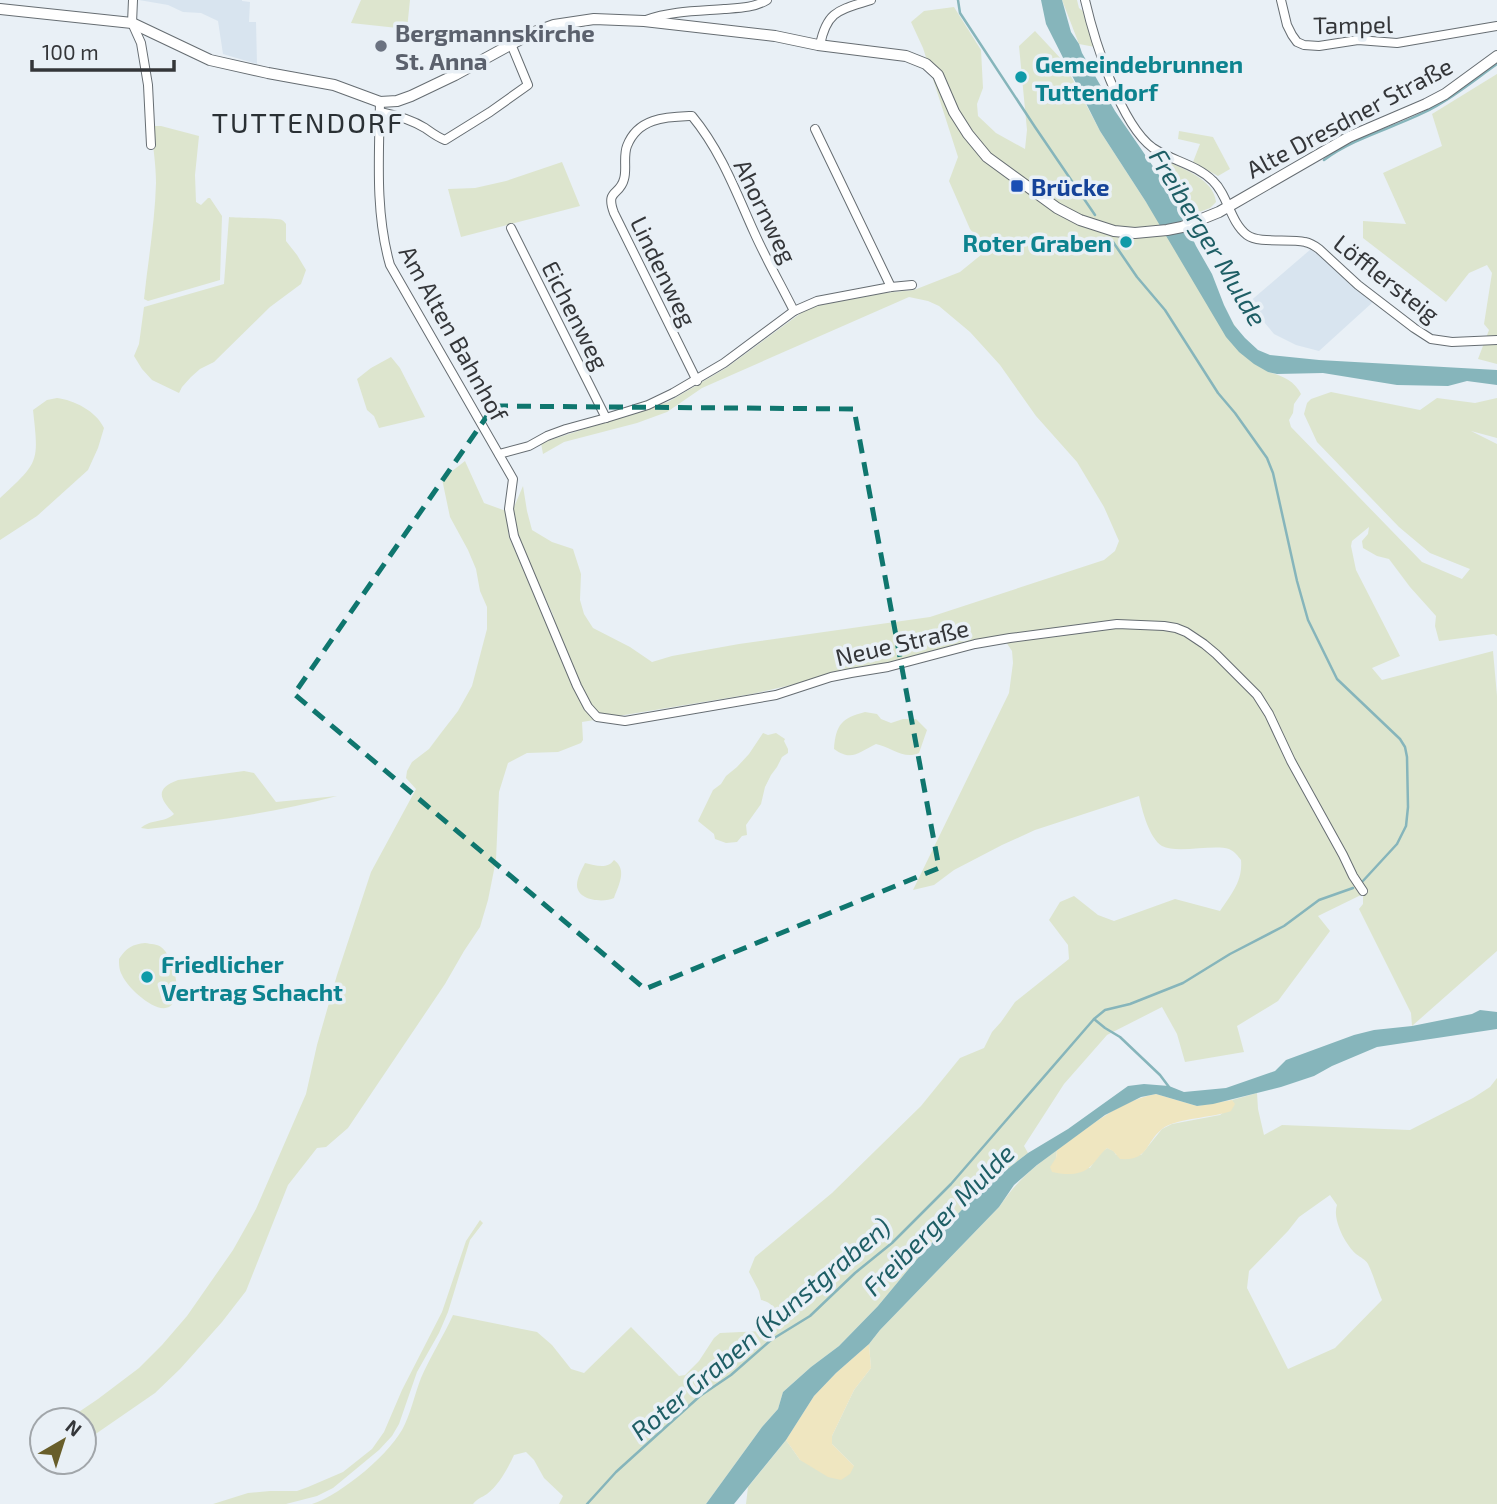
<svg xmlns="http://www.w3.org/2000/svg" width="1497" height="1504" font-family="'Exo 2',sans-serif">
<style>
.built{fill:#d8e4ef}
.green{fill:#dde5ce;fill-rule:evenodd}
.sand{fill:#efe6c0}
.water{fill:#86b5bb}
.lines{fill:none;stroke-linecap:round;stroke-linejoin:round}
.stream{stroke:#86b5bb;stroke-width:2.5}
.minor-casing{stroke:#666d72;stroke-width:10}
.tertiary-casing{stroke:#666d72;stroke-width:12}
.minor{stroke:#fff;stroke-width:8}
.tertiary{stroke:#fff;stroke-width:10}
.marked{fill:none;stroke:#0f766e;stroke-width:5;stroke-dasharray:14 9;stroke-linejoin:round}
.worship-dot{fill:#6b7280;stroke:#e9f0f6;stroke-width:2.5}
.culture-dot{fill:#0f9aa8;stroke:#e9f0f6;stroke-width:2.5}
.transit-dot{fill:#1a4fb4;stroke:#e9f0f6;stroke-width:2.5}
.labels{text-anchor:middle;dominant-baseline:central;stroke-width:7;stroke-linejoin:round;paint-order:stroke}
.street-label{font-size:24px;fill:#343639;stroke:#e9f0f6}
.worship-label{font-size:24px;font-weight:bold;fill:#5b616d;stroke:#e9f0f6;text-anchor:start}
.culture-label{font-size:24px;font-weight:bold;fill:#0d838f;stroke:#e9f0f6;text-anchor:start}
.transit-label{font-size:24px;font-weight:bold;fill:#164399;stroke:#e9f0f6;text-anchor:start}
.water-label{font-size:26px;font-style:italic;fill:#1e5e65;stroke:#e9f0f6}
.quarter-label{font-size:28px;letter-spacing:2px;fill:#2a3034;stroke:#e9f0f6}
</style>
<rect width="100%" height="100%" fill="#e9f0f6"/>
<g class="built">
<path d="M139,0H242V1L250,2L249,22H256L257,64L223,54L218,21L201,13L183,12L168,5Z"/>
<path d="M1311,249L1320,254L1347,281L1373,302L1319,351L1296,345L1274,334L1248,303Z"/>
</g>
<g class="green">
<path d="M361,0H410L407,29L351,23Z"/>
<path d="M1062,0H1077L1079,8L1084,12L1095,47L1079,44Z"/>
<path d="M954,7L981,50L983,88L977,104L978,116L996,133L1025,149L1027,130L1019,46L1035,31L1063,61L1100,131L1146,202L1268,372C1281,375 1295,381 1301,394L1294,404L1293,413L1289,420L1291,427L1422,562L1462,579L1470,569L1430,553L1399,527L1317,442L1304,414L1307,403L1311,399L1331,392L1420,410L1437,398L1475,403L1497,398V438L1471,431L1497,444V636L1494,634L1439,641L1435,626L1436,616L1410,587L1389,559L1377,556L1363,548L1362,541L1368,534L1369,527L1352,541L1351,546L1356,570L1400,656L1372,668L1382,680L1493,651L1497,696V951L1412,1026L1411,1013L1359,909L1363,904V894L1318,916L1330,931L1278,1001L1237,1026L1244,1052L1185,1062L1177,1034L1162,1007L1107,1035L1064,1084L1024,1146L1028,1153L978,1192L917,1259L878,1306L839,1346L811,1367L783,1392L778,1409L762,1427L706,1504H559L563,1496L544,1478L534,1460L526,1452L514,1455C508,1468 499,1485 487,1494C481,1498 478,1498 473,1504H312C341,1495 393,1452 405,1424C412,1409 415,1393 421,1378C430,1357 443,1337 453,1315L537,1332L552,1345L571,1369L584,1373L631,1327L679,1376L685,1375L699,1361L714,1338L720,1333L763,1331L776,1326L780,1317C775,1308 771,1302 761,1300L759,1291L749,1272L755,1257L832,1193L921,1106L960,1058L984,1048L992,1032L1001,1022L1015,1002L1069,959L1068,945L1049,920L1060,902L1074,896L1098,915L1114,921L1175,899L1220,911C1231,895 1243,881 1241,860C1238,856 1234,851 1229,849C1213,844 1177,854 1162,846C1149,838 1142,810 1139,796L1035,830L1002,845L954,870L934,885L913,890L1009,693L1013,663L1012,651L1002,636L752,694L582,722L583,740L581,743L558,752L527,753L508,763L499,792L496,860L488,900L480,927L464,951L445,984L348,1128L326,1147L317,1148L288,1185L246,1291L222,1322L180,1369L155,1393L84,1442V1420H67L98,1399L139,1368L162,1345L187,1316L233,1250L256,1209L306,1094L317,1045L337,975L371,872L416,789L406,778L407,771L412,762L429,749L441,733L458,711L472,686L487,629V607L480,591L476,569L468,550L450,517L442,479L465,461L484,503L506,511L509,537L540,608L554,617L527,558L511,514L523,486L527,511L532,530L552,542L573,549L581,574L580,600L584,614L593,628L630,647L652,662L672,656L739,644L930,617L1104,560L1115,551L1119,541L1104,507L1077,462L1036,416L1000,365L970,332L939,306L928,301L909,297L702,388L667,412L637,423L564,442L543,454L541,443L668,402L726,368L801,313L816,306L884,293L914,290L960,272L987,250L970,229L949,181L958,157L923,48L911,22L924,11Z"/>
<path d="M1497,74V364L1478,359L1489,330L1484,324L1492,273L1487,265L1469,273L1446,302L1363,238V221L1406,224L1383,173L1442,146L1432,114Z"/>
<path d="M153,126H161L199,136L195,175L196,202L201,205L208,198H210L222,216L220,280L148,301L144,299C148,261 155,222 156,183C156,165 153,146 151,128Z"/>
<path d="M1179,131L1213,137L1230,169L1218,176L1193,162L1200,144L1178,139Z"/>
<path d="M1164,160C1182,168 1214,179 1216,202L1210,208L1197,213L1186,192Z"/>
<path d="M562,162L580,206L461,237L448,189L475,188L506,181Z"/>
<path d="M229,217C236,218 279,218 282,220C284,221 285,223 286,224V241L297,255L306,270L301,284L270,307L214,362L200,369L191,377L182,387L179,393L152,380L142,369L134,356L139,344L144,307L224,284Z"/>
<path d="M391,357L400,368L425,417L379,428L374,416L367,410L357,379L371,368Z"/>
<path d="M57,398C74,400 96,411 104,428L98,448L88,470L37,516L0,540V498C39,462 39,463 33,410L47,400Z"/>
<path d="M865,712L877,714L881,719L891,723L903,719H916L927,730L919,753C904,760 891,747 876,744C859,752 852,762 834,749C836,724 842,718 865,712Z"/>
<path d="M763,733L768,735L776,733L785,739L784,741L788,749V753L782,757L777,767L771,775L765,787L761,804L746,825L747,835L742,836L737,842L726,843L715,839L714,834L698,821L713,790L721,784L726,776L737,767L749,754Z"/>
<path d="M244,771L254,773L276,802L337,796C275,813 211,821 148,829L141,828C150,819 165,823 174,814C160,799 154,789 178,780Z"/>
<path d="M614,860C628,870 618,886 614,898C604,903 577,901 577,885C577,878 582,869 585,863C595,865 607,870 614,860Z"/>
<path d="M145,943C151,944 157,944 161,947C173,955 185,998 169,1007C155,1014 127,987 122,975C119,970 119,964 119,959C126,948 133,944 145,943Z"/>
<path d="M1497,1078V1504H746L748,1487L786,1440L800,1460L854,1466L832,1444V1436L854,1390L871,1368L869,1344L880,1330L999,1207C1017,1181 1032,1168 1057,1150L1056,1158L1090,1168L1099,1154L1107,1148L1114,1151L1116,1155H1141L1162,1129L1172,1124L1220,1115L1234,1104L1232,1100L1257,1093L1258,1109L1264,1135L1282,1125L1410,1130L1473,1098L1490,1087ZM1330,1195L1337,1205C1332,1219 1345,1244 1356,1254C1361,1258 1365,1259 1368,1264C1374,1276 1377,1289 1382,1300L1335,1348L1288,1369L1247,1288L1249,1271L1288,1231L1299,1217Z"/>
<path d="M480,1220L483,1223L470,1240L448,1312L439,1333L417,1372L399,1424L392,1436L379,1450L333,1488L317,1496L286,1504H213L248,1493L270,1491H297L308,1487L343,1472L372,1449L384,1432L402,1390L442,1312L466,1241Z"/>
</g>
<g class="sand">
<path d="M1156,1094L1197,1106L1232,1100L1235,1104L1231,1111C1213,1118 1176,1118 1162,1129C1144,1144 1149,1161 1120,1159L1113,1151L1107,1148C1100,1154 1097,1160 1091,1166C1081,1176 1065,1175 1052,1172L1050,1167L1056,1158L1057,1150C1088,1128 1118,1101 1156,1094Z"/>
<path d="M869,1344L871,1368L854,1390L832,1436V1444L854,1466L850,1474L841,1480L828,1477L800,1460L786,1440L814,1396L836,1373Z"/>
</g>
<g class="water">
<path d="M1041,0H1062L1071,32L1079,44L1082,53L1115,111L1172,194L1196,246L1212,274L1224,305L1234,325L1245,338L1258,350L1270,355L1319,360L1497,370V385L1467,381L1448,386L1397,385L1323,373L1277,374L1268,372L1254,364L1239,352L1226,337L1146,202L1100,131L1046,24Z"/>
<path d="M1480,1010L1497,1012V1029L1377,1047L1332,1066L1314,1076L1281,1087L1213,1104L1197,1106L1156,1094L1141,1097L1105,1115L1037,1165L1014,1185L999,1207L880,1330L869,1344L836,1373L814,1396L786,1440L734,1504H706L762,1427L778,1409L783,1392L811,1367L839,1346L878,1306L917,1259L978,1192L1028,1153L1068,1129L1128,1086L1144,1084L1169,1086L1184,1092L1226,1088L1275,1071L1286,1060L1354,1035L1374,1030L1412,1026L1472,1014Z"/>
</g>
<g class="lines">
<g class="stream">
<path d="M958,0L960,13L1035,127L1095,215"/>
<path d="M1324,160C1354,138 1390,129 1423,113C1450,100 1473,81 1497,64"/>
<path d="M1113,242L1137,277L1165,310L1218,393L1235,413L1267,458L1273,473L1297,581L1308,620L1337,679L1400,739L1405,747L1407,757L1408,807L1406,826L1397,844L1362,882"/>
<path d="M1094,1019L1105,1028L1120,1037L1160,1075L1169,1087"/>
<path d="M587,1504L616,1472L700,1396L731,1375L771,1340L810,1316L855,1273L892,1243L951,1184L1094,1019L1105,1010L1130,1004L1183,983L1230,954L1284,926L1319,900L1353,888"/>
</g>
<defs>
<g id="minor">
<path d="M133,0L132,23L141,43L148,85L151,145"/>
<path d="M1085,0C1094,39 1120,124 1153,148C1172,161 1196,164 1213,181C1228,195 1230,222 1247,235C1259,244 1290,238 1305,242C1310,243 1315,246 1319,249L1358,285L1414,328L1431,339L1452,342L1497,340"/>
<path d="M1281,0L1287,25L1292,35L1297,42L1304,45L1319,46L1358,40L1397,43L1497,26"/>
<path d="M646,20C671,11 698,11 724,9C738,8 754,8 767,0"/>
<path d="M820,45C827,10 840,10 871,0"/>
<path d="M380,102C379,156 375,213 390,265L513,479L509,509L514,536L577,686L588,707L597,717L625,721L776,695L831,677L851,673L888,667L975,644L1010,638L1117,624L1164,626L1176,628L1186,632L1204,644L1216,654L1257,695L1269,714L1291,761L1343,855L1353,876L1363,891"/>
<path d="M380,112C395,115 412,120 425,128C432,133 437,137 445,140L490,112L528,85L511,44"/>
<path d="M815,129L891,287"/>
<path d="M511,228L606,418"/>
<path d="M697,381L614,213C605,189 620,196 624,179C627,170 623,156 627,146C638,117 667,117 692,116C721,151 736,192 754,232C766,259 781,285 794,311"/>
<path d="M499,454L529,446L547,436L566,429L606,418L648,405L673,393L724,363L794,311L817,301L891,287L912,285"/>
</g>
<path id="tertiary" d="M0,9L132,23L210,60L268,73L334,85L380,102L397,101L411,96L455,75L532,33L554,25L594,19L644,21L775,36L818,45L906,56L926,64L938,75L954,112L968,134L987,157L1057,208L1080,220L1114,231L1135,233L1167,230L1182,227L1219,212L1349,137L1426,104L1445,94L1497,56"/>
</defs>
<use href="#minor" class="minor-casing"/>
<use href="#tertiary" class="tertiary-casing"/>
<use href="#minor" class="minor"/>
<use href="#tertiary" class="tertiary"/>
</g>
<path class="marked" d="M494,406L854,409L939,868L645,989L294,694Z"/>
<circle class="worship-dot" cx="381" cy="46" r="7"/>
<g class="culture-dot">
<circle cx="1021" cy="77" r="7"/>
<circle cx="1126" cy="242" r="7"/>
<circle cx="147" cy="977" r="7"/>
</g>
<rect class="transit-dot" x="1010" y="179" width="14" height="14" rx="3.5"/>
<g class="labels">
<g class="street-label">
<text transform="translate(1353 24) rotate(-1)">Tampel</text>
<text transform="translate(1349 117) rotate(-28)">Alte Dresdner Straße</text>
<text transform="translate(766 211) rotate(64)">Ahornweg</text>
<text transform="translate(664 271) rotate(64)">Lindenweg</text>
<text transform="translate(1387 278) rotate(38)">Löfflersteig</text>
<text transform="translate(576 315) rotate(63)">Eichenweg</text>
<text transform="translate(454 333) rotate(61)">Am Alten Bahnhof</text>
<text transform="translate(902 642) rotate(-13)">Neue Straße</text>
</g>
<g class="worship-label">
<text x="395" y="32">Bergmannskirche<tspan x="395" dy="28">St. Anna</tspan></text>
</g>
<g class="culture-label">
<text x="1035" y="63">Gemeindebrunnen<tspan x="1035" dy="28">Tuttendorf</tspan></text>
<text x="1112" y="242" text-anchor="end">Roter Graben</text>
<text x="161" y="963">Friedlicher<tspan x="161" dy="28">Vertrag Schacht</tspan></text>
</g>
<g class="transit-label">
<text x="1031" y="186">Brücke</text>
</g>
<g class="water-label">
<text transform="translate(1209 237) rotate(59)">Freiberger Mulde</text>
<text transform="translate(938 1219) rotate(-45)">Freiberger Mulde</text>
<text transform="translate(760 1328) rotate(-40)">Roter Graben (Kunstgraben)</text>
</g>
<g class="quarter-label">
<text x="308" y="122">TUTTENDORF</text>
</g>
</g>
<g transform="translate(63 1441) rotate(39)"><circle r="33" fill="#e9f0f6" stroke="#a1a6aa" stroke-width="2"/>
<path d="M0-5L12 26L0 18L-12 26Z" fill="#685e2a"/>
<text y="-10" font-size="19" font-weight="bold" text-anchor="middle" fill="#343639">N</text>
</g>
<path d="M32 60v10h142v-10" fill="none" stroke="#343639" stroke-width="3.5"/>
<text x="42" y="60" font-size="21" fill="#343639" stroke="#e9f0f6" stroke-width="5" paint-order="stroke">100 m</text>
</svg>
